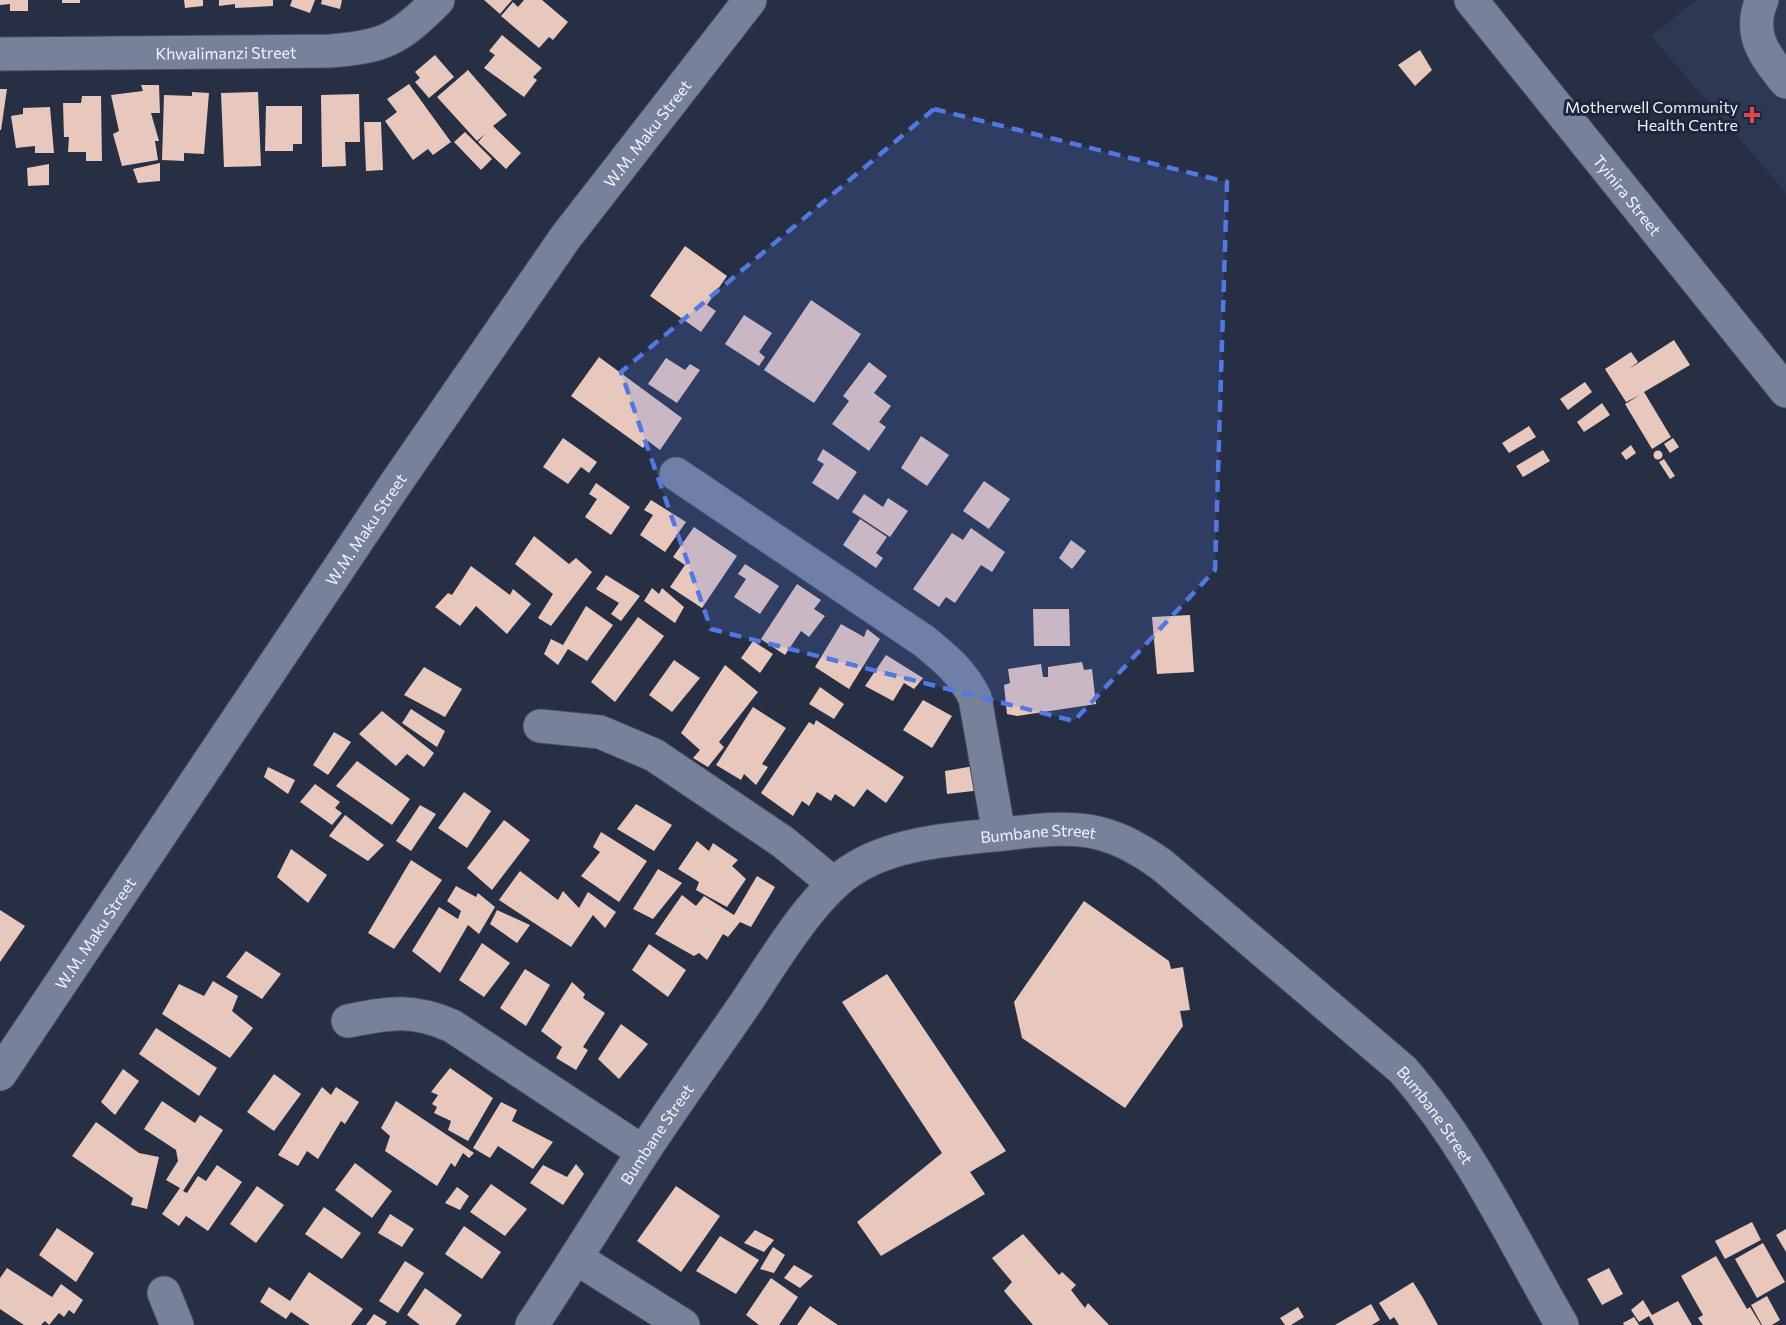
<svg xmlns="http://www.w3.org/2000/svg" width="1786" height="1325" font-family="Commissioner,sans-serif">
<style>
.built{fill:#2d3852}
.building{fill:#e8c8bc}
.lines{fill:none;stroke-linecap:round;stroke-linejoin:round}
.minor-casing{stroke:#464c5c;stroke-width:35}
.minor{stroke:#77819a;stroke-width:33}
.marked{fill:#5278e1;fill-opacity:0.2;stroke:#5278e1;stroke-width:4.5;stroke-dasharray:12 8;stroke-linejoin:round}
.health-dot{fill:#e0444e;stroke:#1d263a;stroke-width:2}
.labels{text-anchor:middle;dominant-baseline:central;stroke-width:6;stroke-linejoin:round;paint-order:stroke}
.street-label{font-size:16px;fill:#f0f4fc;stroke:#1d263a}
.poi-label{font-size:16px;fill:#f0f4fc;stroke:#1d263a;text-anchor:end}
</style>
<rect width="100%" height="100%" fill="#272f44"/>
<path class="built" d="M1696,0H1786V193L1651,36Z"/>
<g class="building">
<path d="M0,0H28V11H10V4L0,5Z"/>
<rect x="62" y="0" width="18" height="3"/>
<path d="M184,0H203V6L185,8Z"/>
<path d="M219,0H273V6L235,8V4L219,6Z"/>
<path d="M292,0H315L310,13L290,6Z"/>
<path d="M322,0H342L340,9L321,4Z"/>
<path d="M484,0H512L500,14Z"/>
<path d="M524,0H542L568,22L553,40L549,37L539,48L501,16L513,2L518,7Z"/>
<path d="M502,35L542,68L533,77L537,80L524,97L484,68L495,55L489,51Z"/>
<path d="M1420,50L1432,70L1415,86L1398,65Z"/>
<path d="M435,55L454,77L429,98L415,82L420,78L415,72Z"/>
<path d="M468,70L507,115L493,126L521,153L506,169L478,142L485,134L477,141L437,97Z"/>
<path d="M409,84L451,142L433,155L428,149L413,160L385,121L397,112L387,99Z"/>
<path d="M141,85H159L160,113H151L159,141H155L158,160L122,166L113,134L119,131L111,95L143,91Z"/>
<path d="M0,89H7L1,130H0Z"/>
<path d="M192,92L209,93L204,154L184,153V161L162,160L164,95L192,96Z"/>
<path d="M258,92L261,166L224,167L221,93Z"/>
<path d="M359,94L360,142H345L346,166L322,167L321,95Z"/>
<path d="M82,96H101L102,161H86V152H68L69,137H64L63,103H81Z"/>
<path d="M266,106H302V144H293V151H265Z"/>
<path d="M50,107L54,153H35V146L16,148L11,116L23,114V108Z"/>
<path d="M364,122H381L383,170L366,171Z"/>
<path d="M465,132L492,159L481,170L454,142Z"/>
<path d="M160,163V181L138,183L133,169Z"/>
<path d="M49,164V185L28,186L27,168Z"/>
<path d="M685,246L727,276L707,305L716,311L701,332L650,296Z"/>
<path d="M811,300L861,334L814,403L764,370Z"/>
<path d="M744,315L772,333L759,352L765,357L759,366L725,344Z"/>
<path d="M1674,340L1690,365L1644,392L1671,437L1652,449L1625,404L1640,395L1626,402L1605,369L1631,352L1638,362L1629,369Z"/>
<path d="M599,357L682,418L660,450L648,441L643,448L571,396Z"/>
<path d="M666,358L685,370L690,364L700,370L677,403L648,384Z"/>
<path d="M869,362L887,376L874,393L891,406L879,422L886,427L869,451L832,424L849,401L843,396Z"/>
<path d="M1585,382L1592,392L1568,410L1560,399Z"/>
<path d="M1602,403L1610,415L1584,432L1577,422Z"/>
<path d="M1529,426L1536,437L1509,453L1502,443Z"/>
<path d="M921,436L949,455L927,486L901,468Z"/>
<path d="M563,438L597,462L589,473L581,467L568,484L543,467Z"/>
<path d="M1673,438L1679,447L1670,453L1664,444Z"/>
<path d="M1631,445L1636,453L1626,460L1621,453Z"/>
<path d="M823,449L857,472L838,500L812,483L824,464L817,460Z"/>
<path d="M1543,450L1550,461L1523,477L1516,466Z"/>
<circle cx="1658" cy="455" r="4.5"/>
<path d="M1664,459L1675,476L1670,479L1659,462Z"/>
<path d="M984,481L1010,499L989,529L963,511Z"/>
<path d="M596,483L630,507L611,535L585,517L597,499L589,494Z"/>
<path d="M864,494L883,507L888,498L908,511L890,537L852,512Z"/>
<path d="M651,500L686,522L665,552L640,535L653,515L644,510Z"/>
<path d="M860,519L887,537L876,553L883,558L876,568L843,545Z"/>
<path d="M694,527L737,556L702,608L670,587L685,565L673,557Z"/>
<path d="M971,528L1005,552L992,572L981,565L955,603L946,597L939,607L913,589L952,533L963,540Z"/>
<path d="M534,536L569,564L576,558L592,572L551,626L538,618L553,594L515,564Z"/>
<path d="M1071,540L1086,551L1072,569L1059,558Z"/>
<path d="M745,564L779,586L760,614L734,597L746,579L738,574Z"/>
<path d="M471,566L510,595L513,589L531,604L507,634L476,606L460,626L435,607L448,593L452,595Z"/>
<path d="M606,575L640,596L621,621L611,614L619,603L596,589Z"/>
<path d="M797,584L821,600L814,609L825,616L809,637L801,631L785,655L761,639Z"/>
<path d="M652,588L659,594L662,588L684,607L675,623L644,601Z"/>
<path d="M586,606L613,625L587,661L568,649L558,665L544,654L551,639L563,645Z"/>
<path d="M1033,609H1069L1070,646H1034Z"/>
<path d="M1190,615L1194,672L1157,674L1152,617Z"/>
<path d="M638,617L664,636L615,702L591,682Z"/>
<path d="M841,624L864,637L867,629L880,639L849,689L815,667Z"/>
<path d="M753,641L773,654L760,673L741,658Z"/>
<path d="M886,655L923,678L914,689L904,683L893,701L865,686Z"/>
<path d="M674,660L700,678L672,712L649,695Z"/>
<path d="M1082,662L1084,670L1092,669L1096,704L1017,716L1007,714L1004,685L1010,683L1008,669L1041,664L1043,677H1048V667Z"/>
<path d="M725,665L758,692L719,742L724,747L708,767L693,758L700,750L681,733Z"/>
<path d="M424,667L462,689L445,717L404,695Z"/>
<path d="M820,687L844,704L834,719L809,704Z"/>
<path d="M923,700L952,716L932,748L903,730Z"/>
<path d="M753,707L786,728L762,764L768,767L756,785L744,774L741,780L716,765Z"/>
<path d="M411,709L445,731L437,747L402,723Z"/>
<path d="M382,711L434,753L424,767L407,754L396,766L359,734Z"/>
<path d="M816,720L904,777L886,803L867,789L854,807L835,794L831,801L817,792L809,806L802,801L793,816L761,793L809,722L814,725Z"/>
<path d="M334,732L351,742L328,775L313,765Z"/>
<path d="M357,761L410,799L392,825L336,786Z"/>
<path d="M980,765L982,790L947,794L945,771Z"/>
<path d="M268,767L295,780L288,794L264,777Z"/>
<path d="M315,784L340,802L335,808L342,813L332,825L300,802Z"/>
<path d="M464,792L491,811L467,848L438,828Z"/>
<path d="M636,804L672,825L654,851L617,829Z"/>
<path d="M420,805L436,814L411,851L396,841Z"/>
<path d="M345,815L384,845L368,861L329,836Z"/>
<path d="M504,820L530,840L492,890L467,868Z"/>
<path d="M601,832L647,861L619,902L581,876L600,852L593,847Z"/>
<path d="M697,841L709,851L713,843L738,860L732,866L746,879L727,907L696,890L699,882L678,869Z"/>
<path d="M291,849L327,875L308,903L277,877Z"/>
<path d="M411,860L442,880L394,949L368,933Z"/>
<path d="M658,869L682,883L653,919L633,909Z"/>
<path d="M520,871L558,900L563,891L579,908L588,892L616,912L605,928L593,915L571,947L499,900Z"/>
<path d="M757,876L775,887L751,927L740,922L728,937L723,934L707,960L699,953L694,956L655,934L682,895L696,906L704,896L734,915Z"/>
<path d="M456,886L476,897L478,893L495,907L479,934L468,925L440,973L412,951L439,907L458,919L461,911L447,901Z"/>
<path d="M1084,901L1169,961L1171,969L1183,967L1190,1010L1180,1011L1183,1026L1125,1108L1022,1038L1014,1002Z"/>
<path d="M0,910L25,926L0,962Z"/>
<path d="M497,910L530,925L517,943L490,924Z"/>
<path d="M482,943L510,963L484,997L459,980Z"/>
<path d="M649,944L686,970L668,997L632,970Z"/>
<path d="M246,951L281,974L262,999L226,977Z"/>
<path d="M525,969L550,985L526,1026L500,1008Z"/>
<path d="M887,974L1006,1151L970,1172L985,1194L881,1256L857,1222L942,1153L842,1002Z"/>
<path d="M213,981L238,996L232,1011L253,1028L230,1058L162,1014L179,984L204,996Z"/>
<path d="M572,982L585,994L583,998L605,1013L583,1047L588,1050L576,1070L556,1058L562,1047L541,1031Z"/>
<path d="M621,1024L648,1044L619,1079L598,1059Z"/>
<path d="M156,1028L217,1068L199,1096L139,1054Z"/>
<path d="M450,1068L493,1098L468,1141L448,1130L451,1121L434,1113L437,1107L432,1104L438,1095L431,1092Z"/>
<path d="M123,1069L139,1081L115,1115L101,1102Z"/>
<path d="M274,1074L301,1094L274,1131L247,1112Z"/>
<path d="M322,1087L331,1095L336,1087L359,1102L345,1124L341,1121L318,1159L307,1151L298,1166L278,1155Z"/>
<path d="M162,1101L195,1123L200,1115L223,1130L183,1191L187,1193L198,1176L206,1181L217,1165L242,1182L208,1231L186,1216L179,1226L162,1214L180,1188L166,1180L178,1161L176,1150L144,1129Z"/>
<path d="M396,1101L474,1153L469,1158L463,1153L455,1167L451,1163L437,1186L385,1151L390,1136L381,1128Z"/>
<path d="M501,1102L517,1110L512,1121L553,1142L533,1169L498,1146L490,1158L473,1148Z"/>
<path d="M96,1122L139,1153L159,1157L147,1209L131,1205L133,1198L72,1156Z"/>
<path d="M355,1163L392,1191L372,1218L335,1190Z"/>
<path d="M576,1164L584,1174L563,1205L530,1183L543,1165L567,1177Z"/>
<path d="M491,1184L527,1209L505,1236L470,1212Z"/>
<path d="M257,1186L284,1205L256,1243L230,1224Z"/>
<path d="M676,1186L720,1216L681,1272L637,1241Z"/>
<path d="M457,1187L469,1196L460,1210L445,1203Z"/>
<path d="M324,1207L361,1233L342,1259L305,1234Z"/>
<path d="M390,1214L414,1229L402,1247L378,1233Z"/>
<path d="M1752,1222L1761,1240L1725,1259L1715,1241Z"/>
<path d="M464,1226L501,1252L482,1279L445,1254Z"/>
<path d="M57,1228L94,1253L76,1282L39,1255Z"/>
<path d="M1786,1229V1252L1776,1235Z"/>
<path d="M755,1230L774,1240L764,1252L744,1243Z"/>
<path d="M1023,1234L1059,1275L1062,1272L1076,1285L1071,1290L1085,1308L1088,1303L1109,1325H1033L1004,1291L1012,1282L992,1258Z"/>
<path d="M720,1236L759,1260L736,1294L696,1271Z"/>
<path d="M1763,1243L1785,1282L1757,1298L1735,1259Z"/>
<path d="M773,1247L785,1255L774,1273L760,1269Z"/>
<path d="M1716,1256L1747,1309L1750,1307L1761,1325H1703L1698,1318L1703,1315L1681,1276Z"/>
<path d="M405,1261L424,1273L398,1313L379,1301Z"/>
<path d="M794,1265L813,1276L800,1288L784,1278Z"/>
<path d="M7,1268L52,1297L61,1284L83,1300L74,1314L69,1310L64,1317L59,1313L49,1325L45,1321L41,1325H24L0,1309V1278Z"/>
<path d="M1609,1268L1623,1294L1602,1305L1587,1279Z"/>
<path d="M309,1272L363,1309L351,1325H310L291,1312L286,1319L260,1302L269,1287L290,1301Z"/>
<path d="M771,1278L798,1297L779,1325H759L746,1315Z"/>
<path d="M1413,1282L1423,1298L1438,1325H1399L1394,1317L1390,1320L1379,1303Z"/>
<path d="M425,1288L462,1315L455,1325H420L407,1315Z"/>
<path d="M1767,1296L1780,1320L1772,1325H1762L1751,1305Z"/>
<path d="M1643,1300L1652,1315L1678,1301L1692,1325H1654L1649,1316L1639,1322L1631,1310Z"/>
<path d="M1371,1304L1380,1320L1372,1325H1335Z"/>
<path d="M810,1306L838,1325H797Z"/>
<path d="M1298,1307L1304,1317L1291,1325H1285L1280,1318Z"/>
<path d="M374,1314L387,1322L385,1325H366Z"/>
<path d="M1634,1317L1639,1325H1624L1623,1323Z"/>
</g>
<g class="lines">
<defs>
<g id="minor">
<path id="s1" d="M1471,0L1786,391"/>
<path d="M1762,0C1747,34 1765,56 1786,82"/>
<path id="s2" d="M0,54L330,51C385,47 399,39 438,0"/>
<path d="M676,474L924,641C946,659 963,673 975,698L999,834"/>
<path d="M540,726L600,732L654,755L783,842L834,884"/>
<path d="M348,1021C389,1013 412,1008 452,1026L643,1152"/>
<path id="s3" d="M0,1074L396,483L565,238L750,0"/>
<path d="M576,1258L683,1325"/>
<path d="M164,1293L177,1325"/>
<path id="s4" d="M532,1325C570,1268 605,1211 642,1154C676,1102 712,1052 747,1001C773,962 815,891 855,868C897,842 955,839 1004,834C1073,826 1103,823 1162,865L1403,1070C1469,1146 1512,1238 1562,1325"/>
</g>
</defs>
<use href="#minor" class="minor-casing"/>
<use href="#minor" class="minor"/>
</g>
<path class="marked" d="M934,109L1227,182L1215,570L1074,721L711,629L621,372Z"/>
<path class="health-dot" d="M1749 106h6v6h6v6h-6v6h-6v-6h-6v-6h6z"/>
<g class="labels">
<g class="street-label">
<text stroke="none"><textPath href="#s2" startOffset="226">Khwalimanzi Street</textPath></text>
<text stroke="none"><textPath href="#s3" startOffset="1142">W.M. Maku Street</textPath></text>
<text stroke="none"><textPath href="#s1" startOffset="250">Tyinira Street</textPath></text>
<text stroke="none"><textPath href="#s3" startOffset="656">W.M. Maku Street</textPath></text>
<text stroke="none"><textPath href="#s4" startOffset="750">Bumbane Street</textPath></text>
<text stroke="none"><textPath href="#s3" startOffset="170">W.M. Maku Street</textPath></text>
<text stroke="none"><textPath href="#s4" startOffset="1254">Bumbane Street</textPath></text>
<text stroke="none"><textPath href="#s4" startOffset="228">Bumbane Street</textPath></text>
</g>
<g class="poi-label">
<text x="1738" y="106">Motherwell Community<tspan x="1738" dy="18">Health Centre</tspan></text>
</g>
</g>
</svg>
